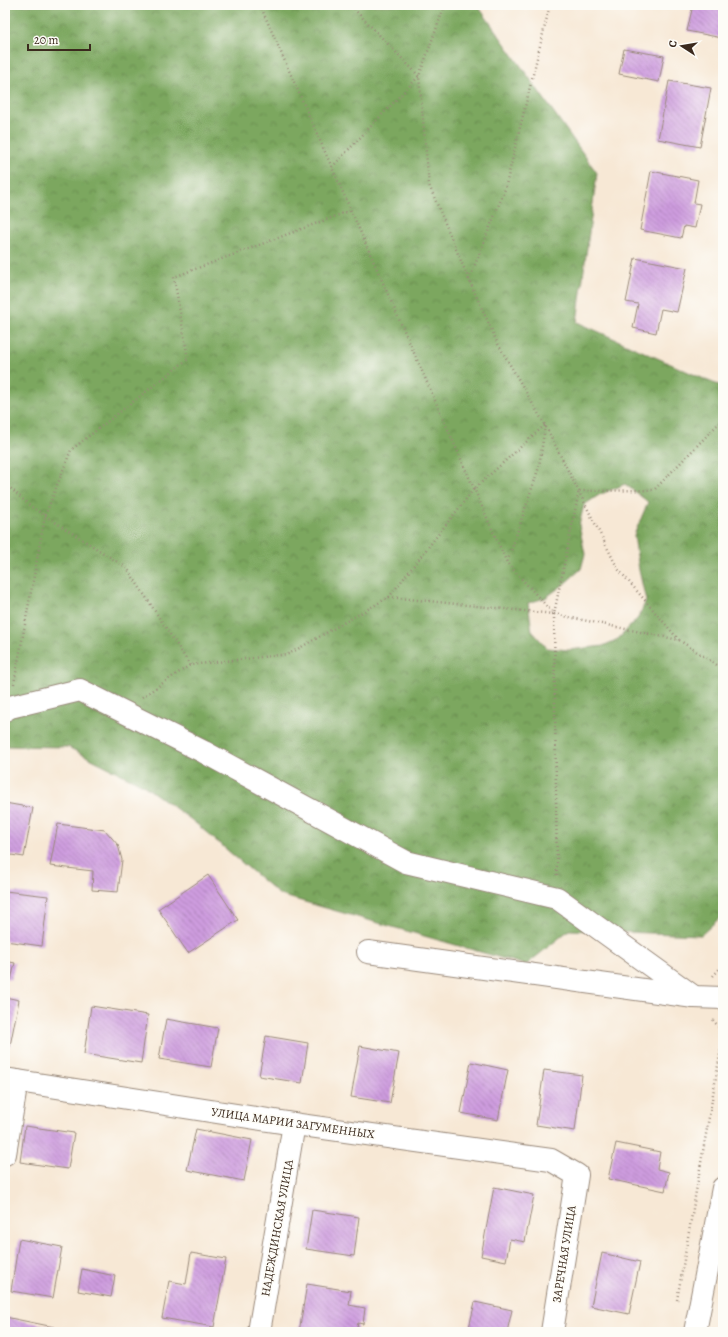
<svg xmlns="http://www.w3.org/2000/svg" width="728" height="1337" font-family="Alegreya,serif">
<style>
.forest{fill:url(#forest-crowns);stroke:#5c683e;fill-rule:evenodd}
.building{fill:url(#building-back-hatch)}
.lines{fill:none;stroke-linecap:round;stroke-linejoin:round}
.minor-casing{stroke:#99897a;stroke-width:24}
.path{stroke:#99897a;stroke-width:2.5;stroke-dasharray:1 3;stroke-linecap:butt}
.minor{stroke:#fff;stroke-width:22}
.labels{text-anchor:middle;dominant-baseline:central;stroke-width:3.5;stroke-linejoin:round;paint-order:stroke}
.street-label{font-size:12px;fill:#3b2a1e;stroke:#fdfcf7}
</style>
<defs>
<pattern id="forest-crowns" width="20" height="18" patternUnits="userSpaceOnUse"><rect width="20" height="18" fill="#7ca75f"/><path d="M2 6a3 3 0 1 1 6 0M12 15a3 3 0 1 1 6 0" fill="none" stroke="#67884e"/></pattern>
<pattern id="building-back-hatch" width="6" height="6" patternUnits="userSpaceOnUse"><rect width="6" height="6" fill="#ce9cdf"/><path d="M-1 5l2 2M0 0l6 6M5-1l2 2" fill="none" stroke="#a87fb4"/></pattern>
</defs>
<rect width="100%" height="100%" fill="#fdfcf7"/>
<filter id="ink" filterUnits="userSpaceOnUse"><feTurbulence type="fractalNoise" baseFrequency=".025" numOctaves="2"/><feDisplacementMap in="SourceGraphic" scale="8" xChannelSelector="R" yChannelSelector="G"/><feConvolveMatrix kernelMatrix="1 2 1 2 8 2 1 2 1" color-interpolation-filters="sRGB"/></filter>
<filter id="wash" filterUnits="userSpaceOnUse"><feTurbulence type="fractalNoise" baseFrequency=".012" numOctaves="4" result="noise"/><feDisplacementMap in="SourceGraphic" scale="16" xChannelSelector="R" yChannelSelector="G"/><feGaussianBlur stdDeviation="0.9" result="paint"/><feColorMatrix in="noise" values="0 0 0 0 0 0 0 0 0 0 0 0 0 0 0 0 0 1.4 0 .05"/><feComposite in="paint" operator="in"/></filter>
<g filter="url(#wash)">
<rect width="100%" height="100%" fill="#f7e8d5"/>
<path class="forest" d="M5,5H481L478,6L597,173L577,322L713,383L723,386V915L701,935L569,930L526,965L280,895L193,821L143,785L68,747L5,746ZM625,484L648,502L634,535L639,570L646,601L638,618L618,639L603,646L569,650L547,648L532,631L528,603L545,598L563,585L581,569L585,554L579,525L584,505L599,495Z"/>
<g id="blocks">
<g class="building">
<path d="M693,5H723L722,38L687,31Z"/>
<path d="M624,49L664,56L659,82L619,74Z"/>
<path d="M669,81L711,88L700,147L658,139Z"/>
<path d="M651,171L698,180L694,203L700,204L695,228L684,226L681,238L640,230Z"/>
<path d="M635,258L687,268L677,312L661,309L656,333L633,328L638,304L626,302Z"/>
<path d="M5,803L33,808L24,857L5,854Z"/>
<path d="M58,824L105,830L118,845L122,860L118,892L92,890L93,871L50,866Z"/>
<path d="M208,875L238,920L188,953L158,909Z"/>
<path d="M5,891L48,896L42,946L5,941Z"/>
<path d="M5,961L15,963L11,980L5,978Z"/>
<path d="M5,997L19,1000L10,1046L5,1045Z"/>
<path d="M91,1006L148,1015L141,1063L84,1054Z"/>
<path d="M166,1019L218,1028L211,1067L159,1059Z"/>
<path d="M266,1036L308,1043L302,1083L259,1076Z"/>
<path d="M360,1046L399,1053L390,1103L351,1097Z"/>
<path d="M471,1062L508,1070L498,1120L461,1113Z"/>
<path d="M544,1070L582,1075L575,1131L536,1125Z"/>
<path d="M25,1126L74,1133L68,1169L20,1162Z"/>
<path d="M196,1129L252,1140L244,1181L187,1170Z"/>
<path d="M616,1143L660,1152L657,1169L669,1172L665,1191L608,1179Z"/>
<path d="M494,1187L534,1195L525,1242L510,1239L506,1261L481,1256Z"/>
<path d="M312,1210L359,1217L354,1256L306,1249Z"/>
<path d="M19,1239L62,1247L53,1298L11,1291Z"/>
<path d="M191,1253L226,1259L214,1327L162,1318L169,1281L186,1284Z"/>
<path d="M602,1253L640,1262L629,1314L591,1306Z"/>
<path d="M82,1269L115,1276L111,1297L78,1291Z"/>
<path d="M307,1284L351,1291L349,1305L365,1308L363,1324L358,1323L356,1332H299Z"/>
<path d="M475,1302L512,1310L507,1332H468Z"/>
<path d="M5,1317L54,1327L53,1332H5Z"/>
</g>
</g>
</g>
<g filter="url(#ink)">
<use href="#blocks" fill-opacity="0" stroke="#99897a" stroke-width="1"/>
<g class="lines">
<defs>
<g id="minor">
<path d="M5,710L10,707L80,690L204,752L406,862L557,898L694,997"/>
<path d="M368,952L694,997L723,998"/>
<path d="M5,1079L294,1124L551,1160L577,1175L552,1332"/>
<path d="M5,1154L17,1081"/>
<path d="M259,1332L294,1124"/>
<path d="M695,1332L723,1188"/>
</g>
</defs>
<use href="#minor" class="minor-casing"/>
<g class="path">
<path d="M260,5L507,563"/>
<path d="M353,5L355,10L419,76L429,185L469,280L498,344L545,425L618,569L679,640"/>
<path d="M332,167L419,76L445,5"/>
<path d="M469,280L505,189L550,5"/>
<path d="M545,426L539,467L507,563L554,614L679,640L723,669"/>
<path d="M5,483L30,506L127,568L190,665"/>
<path d="M389,597L554,614L579,491L654,490L723,419"/>
<path d="M554,614L557,877"/>
<path d="M14,684L45,516L71,450L188,359L174,277L352,210"/>
<path d="M142,697L190,665L289,654L389,597L474,489L545,425"/>
<path d="M713,976L723,965"/>
<path d="M713,1020L723,1032"/>
<path d="M677,1300L723,1037"/>
</g>
<use href="#minor" class="minor"/>
</g>
</g>
<g class="labels">
<g class="street-label">
<text transform="translate(293 1123) rotate(8)">УЛИЦА МАРИИ ЗАГУМЕННЫХ</text>
<text transform="translate(277 1228) rotate(-80)">НАДЕЖДИНСКАЯ УЛИЦА</text>
<text transform="translate(564 1254) rotate(-81)">ЗАРЕЧНАЯ УЛИЦА</text>
</g>
</g>
<rect width="728" height="1337" fill="none" stroke="#fdfcf7" stroke-width="20"/>
<g transform="translate(682 46) rotate(282)" stroke="#fdfcf7" stroke-width="3" paint-order="stroke">
<path d="M0-3L7 15L0 10L-7 15Z" fill="#3b2a1e"/>
<text y="-6" font-size="11" font-weight="bold" text-anchor="middle" fill="#3b2a1e">С</text>
</g>
<path d="M28 44v6h62v-6" fill="none" stroke="#3b2a1e" stroke-width="2"/>
<text x="34" y="44" font-size="12" fill="#3b2a1e" stroke="#fdfcf7" stroke-width="3" paint-order="stroke">20 m</text>
</svg>
